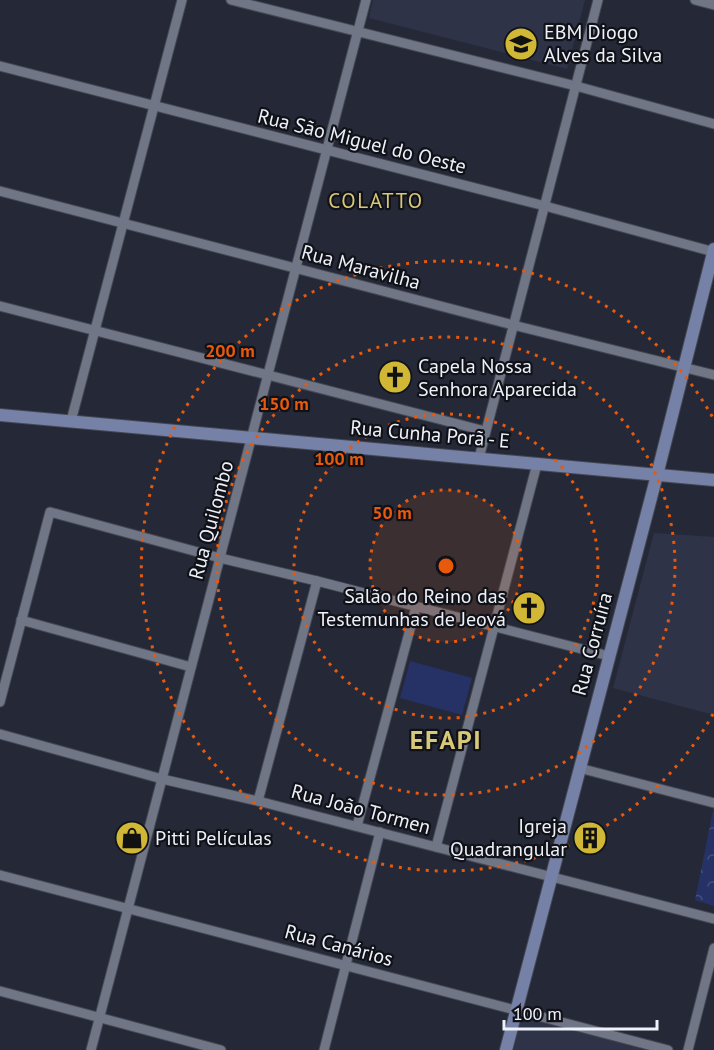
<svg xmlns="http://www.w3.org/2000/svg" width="714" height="1050" font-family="'PT Sans',sans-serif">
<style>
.built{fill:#2e3347}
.forest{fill:url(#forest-crowns)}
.pitch{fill:#263166}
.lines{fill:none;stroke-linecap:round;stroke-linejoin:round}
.street-casing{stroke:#444853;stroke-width:11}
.secondary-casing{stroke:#444853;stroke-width:14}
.street{stroke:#717686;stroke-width:9}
.secondary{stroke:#7681a7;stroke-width:12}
.ring{fill:none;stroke:#e8590c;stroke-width:3;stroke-dasharray:3 6}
.labels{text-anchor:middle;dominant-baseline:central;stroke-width:4.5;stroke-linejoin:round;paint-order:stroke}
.poi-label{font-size:20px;fill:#eef1fa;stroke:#101218;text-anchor:start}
.street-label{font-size:20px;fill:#eef1fa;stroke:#101218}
.neighbourhood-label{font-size:21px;letter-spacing:1.5px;fill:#d8c87a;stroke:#101218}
.district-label{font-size:26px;font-weight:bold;letter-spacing:1.5px;fill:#d8c87a;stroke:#101218}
.centre{fill:#e8590c;stroke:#101218;stroke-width:3}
.ring-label{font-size:18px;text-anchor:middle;font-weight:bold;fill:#e8590c;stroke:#101218;stroke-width:4.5;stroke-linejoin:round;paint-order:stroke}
</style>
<defs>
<pattern id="forest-crowns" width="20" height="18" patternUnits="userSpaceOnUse" patternTransform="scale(1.5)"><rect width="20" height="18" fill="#263166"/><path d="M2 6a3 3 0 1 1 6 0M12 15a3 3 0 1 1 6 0" fill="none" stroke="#464f7d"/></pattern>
</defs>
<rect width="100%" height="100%" fill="#252937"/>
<g class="built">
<path d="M373,0H585L567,69L369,18Z"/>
<path d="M654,533L714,537V715L613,688Z"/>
<path d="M522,1016L656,1050H513Z"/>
</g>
<path class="forest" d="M714,806V906L695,900Z"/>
<path class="pitch" d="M410,661L472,678L462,715L400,698Z"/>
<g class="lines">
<defs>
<g id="street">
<path d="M231,0L576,86L714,124"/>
<path d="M695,0L714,5"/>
<path d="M0,66L545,206L714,252"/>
<path d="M0,191L513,325L714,375"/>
<path d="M0,306L485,431"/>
<path d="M71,421L182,0"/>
<path d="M479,458L598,0"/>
<path d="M21,620L191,667"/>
<path d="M0,702L50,512L220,558L317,581L609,656"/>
<path d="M0,734L162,779L258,801L714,919"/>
<path d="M579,768L714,803"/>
<path d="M258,801L317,581"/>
<path d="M357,826L416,607"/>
<path d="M436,847L537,464"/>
<path d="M0,875L668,1050"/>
<path d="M0,991L221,1050"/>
<path d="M91,1050L366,0"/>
<path d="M324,1050L380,832"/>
<path d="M688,1050L714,948"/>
</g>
<g id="secondary">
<path d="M0,415L714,480"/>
<path d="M506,1050L657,475L714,249"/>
</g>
</defs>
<use href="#street" class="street-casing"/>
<use href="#secondary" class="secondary-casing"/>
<use href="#street" class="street"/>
<use href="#secondary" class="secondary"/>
</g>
<circle cx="446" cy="566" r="76" fill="#e8590c" fill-opacity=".12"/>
<g class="ring">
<circle cx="446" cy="566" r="76"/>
<circle cx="446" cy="566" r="152"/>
<circle cx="446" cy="566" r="229"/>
<path d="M713 714A305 305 0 1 1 713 418"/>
</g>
<defs>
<symbol id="school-disc" viewBox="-11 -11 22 22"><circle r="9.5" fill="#d0b736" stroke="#101218"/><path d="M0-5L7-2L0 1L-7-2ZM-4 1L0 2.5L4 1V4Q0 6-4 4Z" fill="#111"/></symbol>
<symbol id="church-disc" viewBox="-11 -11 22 22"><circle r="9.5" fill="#d0b736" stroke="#101218"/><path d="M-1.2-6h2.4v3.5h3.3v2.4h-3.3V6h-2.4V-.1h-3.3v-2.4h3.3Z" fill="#111"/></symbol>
<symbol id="shop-disc" viewBox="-11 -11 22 22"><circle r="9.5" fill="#d0b736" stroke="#101218"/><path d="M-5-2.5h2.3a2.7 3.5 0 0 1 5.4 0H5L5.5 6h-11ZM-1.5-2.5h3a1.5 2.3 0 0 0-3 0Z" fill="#111"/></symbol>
<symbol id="building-disc" viewBox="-11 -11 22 22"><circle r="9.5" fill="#d0b736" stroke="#101218"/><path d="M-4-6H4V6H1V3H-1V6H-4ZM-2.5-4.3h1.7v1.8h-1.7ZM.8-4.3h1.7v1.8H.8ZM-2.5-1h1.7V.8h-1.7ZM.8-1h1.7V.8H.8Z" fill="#111"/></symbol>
</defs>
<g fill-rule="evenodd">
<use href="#school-disc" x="502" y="25" width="38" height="38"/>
<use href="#church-disc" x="376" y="358" width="38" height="38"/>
<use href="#church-disc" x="510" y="589" width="38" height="38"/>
<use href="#shop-disc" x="113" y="819" width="38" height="38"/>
<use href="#building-disc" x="571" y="819" width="38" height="38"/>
</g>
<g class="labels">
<g class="poi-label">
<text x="544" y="32">EBM Diogo<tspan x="544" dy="23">Alves da Silva</tspan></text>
<text x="418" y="366">Capela Nossa<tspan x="418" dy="23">Senhora Aparecida</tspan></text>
<text x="506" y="596" text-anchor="end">Salão do Reino das<tspan x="506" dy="23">Testemunhas de Jeová</tspan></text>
<text x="567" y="826" text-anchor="end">Igreja<tspan x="567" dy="23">Quadrangular</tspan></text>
<text x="155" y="838">Pitti Películas</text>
</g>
<g class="street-label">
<text transform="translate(362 141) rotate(14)">Rua São Miguel do Oeste</text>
<text transform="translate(361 267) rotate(15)">Rua Maravilha</text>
<text transform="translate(430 434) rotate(5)">Rua Cunha Porã - E</text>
<text transform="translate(211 520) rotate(-75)">Rua Quilombo</text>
<text transform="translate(592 644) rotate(-75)">Rua Corruíra</text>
<text transform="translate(361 809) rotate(15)">Rua João Tormen</text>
<text transform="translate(339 945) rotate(15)">Rua Canários</text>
</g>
<g class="neighbourhood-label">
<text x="376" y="200">COLATTO</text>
</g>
<g class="district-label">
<text x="446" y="739">EFAPI</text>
</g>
</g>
<circle cx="446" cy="566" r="9" class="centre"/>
<g class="ring-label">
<text x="230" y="357">200 m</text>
<text x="284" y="410">150 m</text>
<text x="339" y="465">100 m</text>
<text x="392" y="519">50 m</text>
</g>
<path d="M504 1020v9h153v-9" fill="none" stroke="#eef1fa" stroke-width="3"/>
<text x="513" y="1020" font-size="18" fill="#eef1fa" stroke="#101218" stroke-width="4.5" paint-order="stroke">100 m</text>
</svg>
